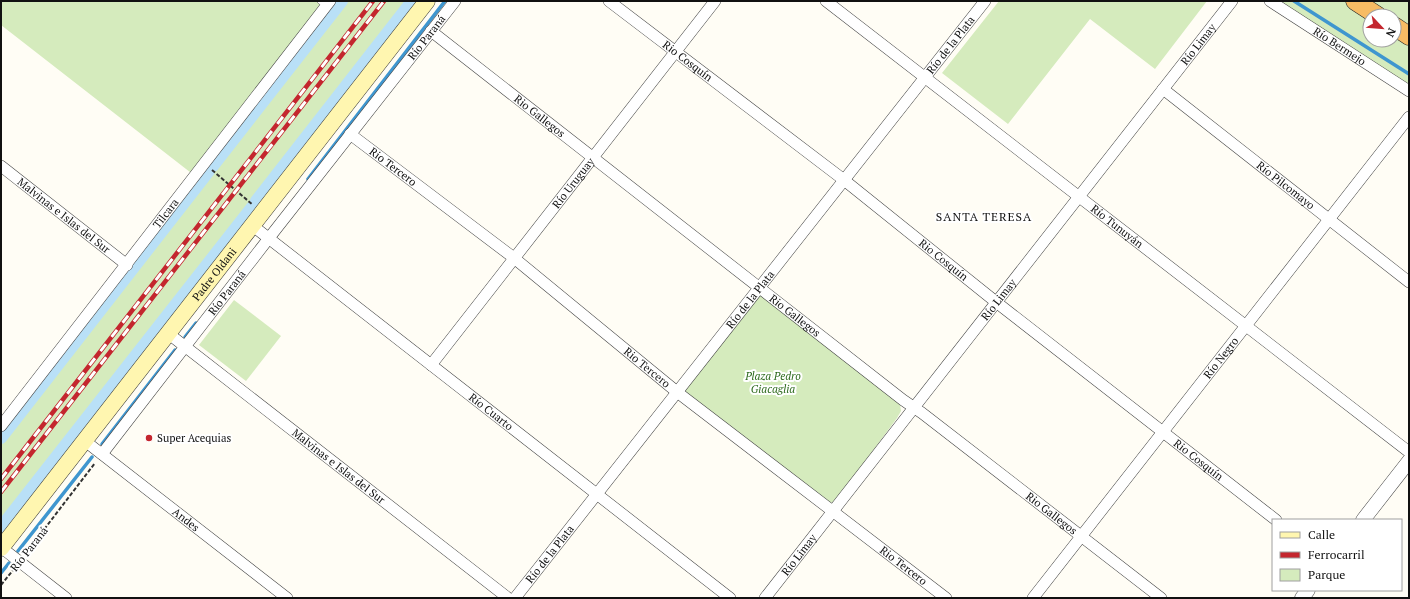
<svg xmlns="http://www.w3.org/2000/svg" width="1410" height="599" font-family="'PT Serif',serif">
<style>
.green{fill:#d5ebbd;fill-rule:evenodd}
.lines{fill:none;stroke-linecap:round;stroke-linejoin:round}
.stream{stroke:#3f96cf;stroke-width:3.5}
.canal{stroke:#b9e0f7;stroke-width:12}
.service-casing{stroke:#444;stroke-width:6}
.minor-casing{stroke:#444;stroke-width:12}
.tertiary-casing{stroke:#444;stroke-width:15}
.secondary-casing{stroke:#333;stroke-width:17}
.trunk-casing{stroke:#222;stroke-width:19}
.path{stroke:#333;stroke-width:2;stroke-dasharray:4 2;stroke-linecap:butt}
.service{stroke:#fff;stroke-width:5.5}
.minor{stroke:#fff;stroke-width:11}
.tertiary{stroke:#fff;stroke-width:14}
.secondary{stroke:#fff6b0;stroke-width:16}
.trunk{stroke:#f7bc64;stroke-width:18}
.rail-casing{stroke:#c4262e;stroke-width:4.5}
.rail{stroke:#fff;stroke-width:3;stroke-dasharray:9;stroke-linecap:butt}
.poi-dot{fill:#c4262e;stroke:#fff;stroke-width:1.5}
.labels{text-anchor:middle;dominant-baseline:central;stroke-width:4;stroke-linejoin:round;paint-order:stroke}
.street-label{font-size:11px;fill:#111;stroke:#fff}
.park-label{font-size:11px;font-style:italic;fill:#2f6b1f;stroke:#fff}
.poi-label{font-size:11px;fill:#111;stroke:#fff;text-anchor:start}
.neighbourhood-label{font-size:12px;letter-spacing:1px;fill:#111;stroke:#fff}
</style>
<rect width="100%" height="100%" fill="#fffdf5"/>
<g class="green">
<path d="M1,1H427L1,548V426L195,176L1,25Z"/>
<path d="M999,1H1207L1155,69L1090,19L1008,124L942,73Z"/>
<path d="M1270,1H1409V91ZM1370,16H1394V40H1370Z"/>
<path d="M761,294L900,404L901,411L897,418L835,502L829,503L686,394L685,388Z"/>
<path d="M234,300L281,336L246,381L199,345Z"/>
</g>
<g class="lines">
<g class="stream">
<path d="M1294,1L1409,74"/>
<path d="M308,179L445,1"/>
<path d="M185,337L196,323"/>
<path d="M102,444L175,350"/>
<path d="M18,551L92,457"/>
<path d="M1,573L9,563"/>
</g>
<g class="canal">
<path d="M213,166L342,1"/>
<path d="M256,201L412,1"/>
<path d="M1,438L209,171"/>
<path d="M1,527L252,207"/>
</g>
<defs>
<path id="service" d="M320,1L326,6"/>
<g id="minor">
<path id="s1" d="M609,1L844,180L996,302L1276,520"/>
<path id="s2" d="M826,1L1409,452"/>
<path id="s3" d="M1270,1L1409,91"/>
<path id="s4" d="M431,31L903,400L922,413L1161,598"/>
<path id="s5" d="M1163,89L1409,282"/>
<path id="s6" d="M350,134L514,258L677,392L946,598"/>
<path id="s7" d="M1,166L127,265"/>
<path id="s8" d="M253,226L730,598"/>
<path id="s9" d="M169,334L508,598"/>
<path id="s10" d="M431,365L715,1"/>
<path id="s11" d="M1,426L330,1"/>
<path id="s12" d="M85,441L287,598"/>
<path id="s13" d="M102,454L269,238L455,1"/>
<path d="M2,548L66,598"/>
<path id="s14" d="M515,598L985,1"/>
<path id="s15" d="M765,598L1232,1"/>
<path id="s16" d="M1033,598L1409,117"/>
</g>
<g id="tertiary">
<path d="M1363,520L1409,461"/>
<path d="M1302,598L1308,590"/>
</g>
<g id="secondary">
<path id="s17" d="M1,548L427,1"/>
</g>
<g id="trunk">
<path d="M1355,1L1378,16"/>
<path d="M1394,26L1409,36"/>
</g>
</defs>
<use href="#service" class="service-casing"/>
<use href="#minor" class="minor-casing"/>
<use href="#tertiary" class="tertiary-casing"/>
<use href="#secondary" class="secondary-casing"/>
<use href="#trunk" class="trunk-casing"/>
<g class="path">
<path d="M212,170L253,205"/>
<path d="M26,553L95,463"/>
<path d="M1,585L14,569"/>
</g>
<use href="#service" class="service"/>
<use href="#minor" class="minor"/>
<use href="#tertiary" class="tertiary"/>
<use href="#secondary" class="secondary"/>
<use href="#trunk" class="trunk"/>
<defs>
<g id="rail">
<path d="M1,479L373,1"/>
<path d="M1,492L384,1"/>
</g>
</defs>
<use href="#rail" class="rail-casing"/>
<use href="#rail" class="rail"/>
</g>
<circle class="poi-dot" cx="149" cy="438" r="4"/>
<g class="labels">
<g class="street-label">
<text stroke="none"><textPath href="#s13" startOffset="528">Río Paraná</textPath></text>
<text stroke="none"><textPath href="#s15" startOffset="703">Río Limay</textPath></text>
<text stroke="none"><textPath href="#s14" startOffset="704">Río de la Plata</textPath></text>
<text stroke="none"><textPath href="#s3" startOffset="83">Río Bermejo</textPath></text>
<text stroke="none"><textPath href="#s1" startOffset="99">Rio Cosquín</textPath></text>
<text stroke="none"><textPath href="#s4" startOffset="138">Rio Gallegos</textPath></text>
<text stroke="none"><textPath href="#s6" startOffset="54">Rio Tercero</textPath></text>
<text stroke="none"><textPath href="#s10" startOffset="231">Río Uruguay</textPath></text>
<text stroke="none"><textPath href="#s5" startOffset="156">Río Pilcomayo</textPath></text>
<text stroke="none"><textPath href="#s11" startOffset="269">Tilcara</textPath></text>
<text stroke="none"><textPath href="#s7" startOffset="80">Malvinas e Islas del Sur</textPath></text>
<text stroke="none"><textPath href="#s2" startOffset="368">Río Tunuyán</textPath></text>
<text stroke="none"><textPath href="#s1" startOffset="423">Rio Cosquín</textPath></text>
<text stroke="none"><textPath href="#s17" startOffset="347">Padre Oldani</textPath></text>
<text stroke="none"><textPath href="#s13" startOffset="204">Río Paraná</textPath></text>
<text stroke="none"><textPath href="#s14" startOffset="380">Río de la Plata</textPath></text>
<text stroke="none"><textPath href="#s15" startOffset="379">Río Limay</textPath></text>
<text stroke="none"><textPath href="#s4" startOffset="462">Rio Gallegos</textPath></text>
<text stroke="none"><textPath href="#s16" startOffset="305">Río Negro</textPath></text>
<text stroke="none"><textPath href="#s6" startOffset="378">Rio Tercero</textPath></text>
<text stroke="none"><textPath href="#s8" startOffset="302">Río Cuarto</textPath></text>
<text stroke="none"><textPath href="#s1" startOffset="747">Rio Cosquín</textPath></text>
<text stroke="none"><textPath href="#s9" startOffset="215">Malvinas e Islas del Sur</textPath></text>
<text stroke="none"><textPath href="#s4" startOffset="786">Rio Gallegos</textPath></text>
<text stroke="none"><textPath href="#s12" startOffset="128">Andes</textPath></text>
<text transform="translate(29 549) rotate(-52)">Río Paraná</text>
<text stroke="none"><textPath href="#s14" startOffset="56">Río de la Plata</textPath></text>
<text stroke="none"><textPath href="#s15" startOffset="55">Río Limay</textPath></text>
<text stroke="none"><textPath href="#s6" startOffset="702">Rio Tercero</textPath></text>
</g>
<g class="park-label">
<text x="773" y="376">Plaza Pedro<tspan x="773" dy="13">Giacaglia</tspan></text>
</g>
<g class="poi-label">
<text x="157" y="438">Super Acequias</text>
</g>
<g class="neighbourhood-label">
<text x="984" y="216">SANTA TERESA</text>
</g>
</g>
<rect width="1410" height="599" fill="none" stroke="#111111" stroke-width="4"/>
<rect x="1272" y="519" width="130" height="72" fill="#ffffff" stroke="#a0a0a0"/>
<rect x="1280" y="532" width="20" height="6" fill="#fff6b0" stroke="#a0a0a0"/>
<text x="1308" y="539" font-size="12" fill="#111111">Calle</text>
<rect x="1280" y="552" width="20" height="6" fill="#c4262e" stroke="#a0a0a0"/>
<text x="1308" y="559" font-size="12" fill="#111111">Ferrocarril</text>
<rect x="1280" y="569" width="20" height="12" fill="#d5ebbd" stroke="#a0a0a0"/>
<text x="1308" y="579" font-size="12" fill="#111111">Parque</text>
<g transform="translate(1382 28) rotate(116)"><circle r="19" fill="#ffffff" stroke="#a0a0a0"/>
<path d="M0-3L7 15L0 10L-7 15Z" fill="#c4262e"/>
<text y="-6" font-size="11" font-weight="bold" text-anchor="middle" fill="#111111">N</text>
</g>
</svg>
